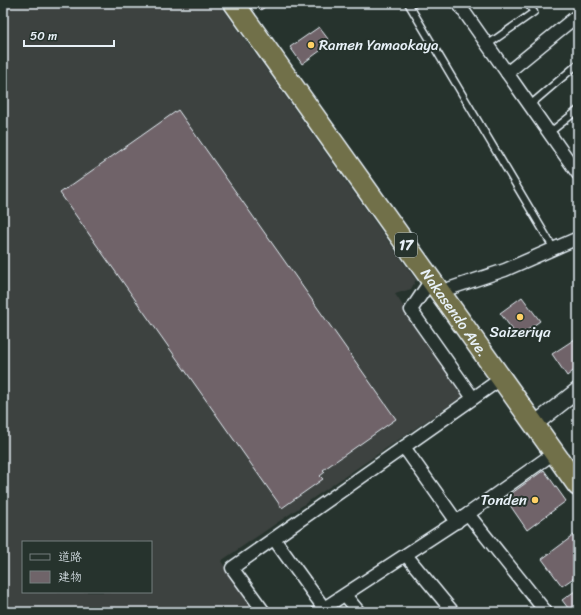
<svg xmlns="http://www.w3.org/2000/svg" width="581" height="615" font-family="Sriracha,'Klee One',sans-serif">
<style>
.built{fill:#3c423f;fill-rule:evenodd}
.building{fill:#6f6469;stroke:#e8f1f8}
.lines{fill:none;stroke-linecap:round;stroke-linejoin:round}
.service-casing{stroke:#e8f1f8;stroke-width:9}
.minor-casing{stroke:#e8f1f8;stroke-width:15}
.tertiary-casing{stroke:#e8f1f8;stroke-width:18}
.trunk-casing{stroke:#e8f1f8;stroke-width:23}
.service{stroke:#26332d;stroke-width:6}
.minor{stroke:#26332d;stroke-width:12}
.tertiary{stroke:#26332d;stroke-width:15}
.trunk{stroke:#71704a;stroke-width:20}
.poi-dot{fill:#ffd166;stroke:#26332d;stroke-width:1.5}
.labels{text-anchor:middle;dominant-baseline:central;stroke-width:4;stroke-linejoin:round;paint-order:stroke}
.shield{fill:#26332d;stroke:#aeb8bb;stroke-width:1}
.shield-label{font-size:14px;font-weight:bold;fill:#e8f1f8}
.poi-label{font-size:15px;fill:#e8f1f8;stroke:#26332d;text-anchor:start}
.street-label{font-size:15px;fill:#e8f1f8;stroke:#26332d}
</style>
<rect width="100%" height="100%" fill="#26332d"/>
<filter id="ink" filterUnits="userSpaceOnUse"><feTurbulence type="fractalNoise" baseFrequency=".025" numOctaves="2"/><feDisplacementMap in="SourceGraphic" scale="8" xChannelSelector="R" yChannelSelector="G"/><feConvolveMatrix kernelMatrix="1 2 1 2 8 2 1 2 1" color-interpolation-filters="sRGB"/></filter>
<g filter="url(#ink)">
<path class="built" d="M3,3H219L416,280L411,289L395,294L463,396L221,561L255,612H6L3,607ZM23,542H151V592H23Z"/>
<g class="building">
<path d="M256,3H270L261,10Z"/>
<path d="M319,27L331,43L302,64L290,47Z"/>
<path d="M178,110L396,419L323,470L325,472L320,476L323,479L282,508L60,193Z"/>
<path d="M522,297L540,321L518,337L500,313Z"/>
<path d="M575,339L578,342V367L567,376L552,354Z"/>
<path d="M544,470L566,501L527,530L505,498Z"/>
<path d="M578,532V575L562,586L542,559Z"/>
<path d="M578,589V612H571L562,600Z"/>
</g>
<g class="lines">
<defs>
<g id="service">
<path d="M408,3L554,249"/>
<path d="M487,45L534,12L527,3"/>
<path d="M530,105L578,64"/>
<path d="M549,133L578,110"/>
</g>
<g id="minor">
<path d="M458,3L578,174"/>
<path d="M507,73L578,15"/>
<path d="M431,280L411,310L473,398"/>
<path d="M439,292L505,270L578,238"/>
<path d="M404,447L457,522"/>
<path d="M468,514L546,612"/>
<path d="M274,539L324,608"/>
<path d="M406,555L453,612"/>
<path d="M345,595L359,612"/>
<path d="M264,612L232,568L502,378"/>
<path d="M318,612L468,514L554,453"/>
</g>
<path id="tertiary" d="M535,424L578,390"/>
<g id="trunk">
<path id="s1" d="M234,3L578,486"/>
</g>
</defs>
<use href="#service" class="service-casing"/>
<use href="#minor" class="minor-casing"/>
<use href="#tertiary" class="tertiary-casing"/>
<use href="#trunk" class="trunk-casing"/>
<use href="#service" class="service"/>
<use href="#minor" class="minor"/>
<use href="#tertiary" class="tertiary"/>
<use href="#trunk" class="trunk"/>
</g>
</g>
<g class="poi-dot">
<circle cx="311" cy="45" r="4"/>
<circle cx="520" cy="317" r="4"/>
<circle cx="535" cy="500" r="4"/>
</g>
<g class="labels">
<rect class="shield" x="395" y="233" width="22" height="24" rx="3"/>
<g class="shield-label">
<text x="406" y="245">17</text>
</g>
<g class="poi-label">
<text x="319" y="45">Ramen Yamaokaya</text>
<text x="520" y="332" text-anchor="middle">Saizeriya</text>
<text x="527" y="500" text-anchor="end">Tonden</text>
</g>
<g class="street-label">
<text stroke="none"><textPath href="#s1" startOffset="380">Nakasendo Ave.</textPath></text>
</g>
</g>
<rect width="581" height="615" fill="none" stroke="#26332d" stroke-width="16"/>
<rect x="8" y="8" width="565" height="599" fill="none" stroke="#e8f1f8" stroke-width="1.5" filter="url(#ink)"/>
<rect x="22" y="541" width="130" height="52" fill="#26332d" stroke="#747f7e"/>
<rect x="30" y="554" width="20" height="6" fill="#26332d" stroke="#747f7e"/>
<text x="58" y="561" font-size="12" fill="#e8f1f8">道路</text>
<rect x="30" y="571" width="20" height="12" fill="#6f6469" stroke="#747f7e"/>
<text x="58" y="581" font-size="12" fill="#e8f1f8">建物</text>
<path d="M24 40v6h90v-6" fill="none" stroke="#e8f1f8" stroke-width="2"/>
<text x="30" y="40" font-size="12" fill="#e8f1f8" stroke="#26332d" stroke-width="3" paint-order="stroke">50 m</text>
</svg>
